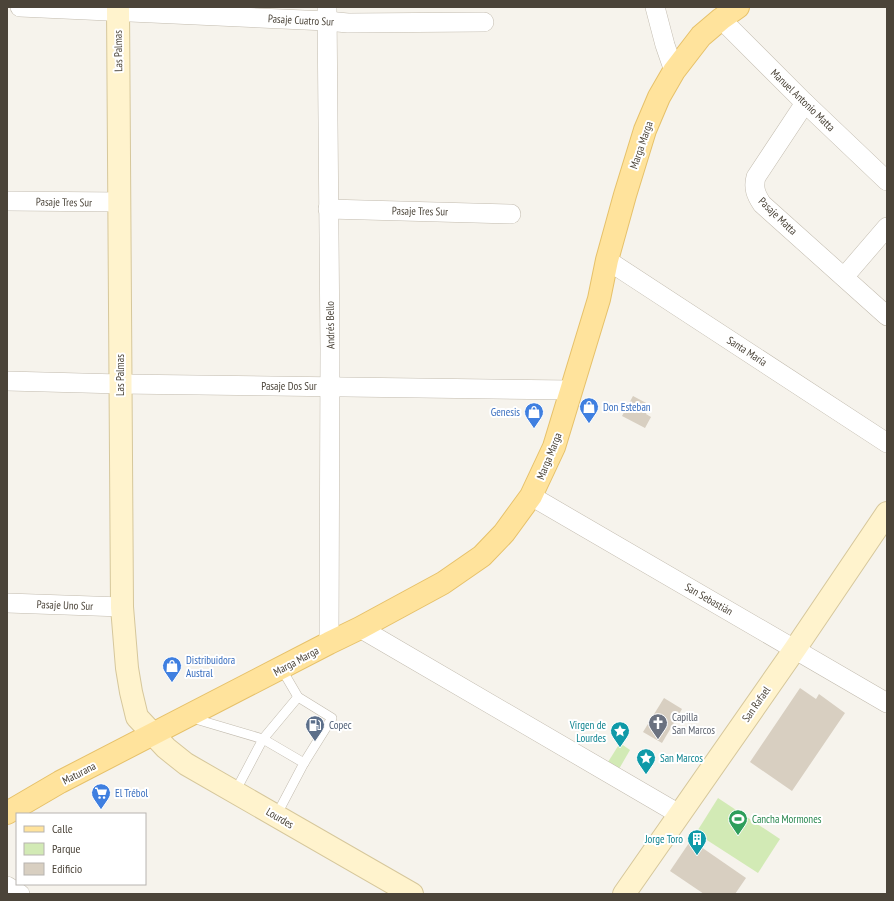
<svg xmlns="http://www.w3.org/2000/svg" width="894" height="901" font-family="'PT Sans Narrow',sans-serif">
<style>
.green{fill:#d2eab5}
.building{fill:#d8cfc1}
.lines{fill:none;stroke-linecap:round;stroke-linejoin:round}
.lane-casing{stroke:#c2bbae;stroke-width:10}
.street-casing{stroke:#c2bbae;stroke-width:20}
.secondary-casing{stroke:#d6c79b;stroke-width:24}
.primary-casing{stroke:#e6c16a;stroke-width:24}
.lane{stroke:#fff;stroke-width:9}
.street{stroke:#fff;stroke-width:19}
.secondary{stroke:#fff3cd;stroke-width:22}
.primary{stroke:#ffe39c;stroke-width:22}
.labels{text-anchor:middle;dominant-baseline:central;stroke-width:4;stroke-linejoin:round;paint-order:stroke}
.street-label{font-size:11px;fill:#4b4439;stroke:#fff}
.shop-label{font-size:11px;fill:#366cbe;stroke:#fff;text-anchor:start}
.worship-label{font-size:11px;fill:#5b616d;stroke:#fff;text-anchor:start}
.service-label{font-size:11px;fill:#4e5e75;stroke:#fff;text-anchor:start}
.culture-label{font-size:11px;fill:#0d838f;stroke:#fff;text-anchor:end}
.leisure-label{font-size:11px;fill:#27864d;stroke:#fff;text-anchor:start}
</style>
<rect width="100%" height="100%" fill="#f6f3ec"/>
<g class="green">
<path d="M620,743L630,750L619,769L608,762Z"/>
<path d="M718,798L780,839L758,873L696,833Z"/>
</g>
<g class="building">
<path d="M633,396L650,405L646,414L651,417L645,428L622,416Z"/>
<path d="M800,688L816,699L819,694L845,713L792,791L750,762Z"/>
<path d="M664,698L682,709L662,743L643,732Z"/>
<path d="M691,840L746,878L735,894H704L670,871Z"/>
</g>
<g class="lines">
<defs>
<g id="lane">
<path d="M281,668L298,697L332,718L304,763"/>
<path d="M192,718L263,739L298,697"/>
<path d="M235,792L263,739L304,763L276,816"/>
</g>
<g id="street">
<path d="M20,7L327,21L348,23L484,22"/>
<path d="M327,7L330,349L329,643"/>
<path d="M655,7L665,45L674,71"/>
<path d="M721,19L805,103L887,181"/>
<path d="M805,103L756,177C753,188 756,195 762,204L887,316"/>
<path d="M7,201L120,202"/>
<path d="M328,209L511,214"/>
<path d="M607,260L887,443"/>
<path d="M844,277L887,227"/>
<path d="M7,381L120,384L571,390"/>
<path d="M531,496L887,703"/>
<path d="M7,603L122,607"/>
<path d="M360,628L679,814"/>
<path d="M7,886L20,894"/>
</g>
<g id="secondary">
<path d="M118,7L122,607L127,668L131,692L137,717L166,748L186,764L412,894"/>
<path d="M624,894L795,649L887,513"/>
</g>
<path id="primary" d="M7,813L60,782L329,643L360,628L443,583L482,556L504,533L531,496L554,447L599,299L607,260L625,195L645,130L659,97L674,71L701,36L721,19L738,7"/>
</defs>
<use href="#lane" class="lane-casing"/>
<use href="#street" class="street-casing"/>
<use href="#secondary" class="secondary-casing"/>
<use href="#primary" class="primary-casing"/>
<use href="#lane" class="lane"/>
<use href="#street" class="street"/>
<use href="#secondary" class="secondary"/>
<use href="#primary" class="primary"/>
</g>
<defs>
<symbol id="shop-pin" viewBox="-11 -11 22 30"><path d="M0 17L-7.5 6A9.5 9.5 0 1 1 7.5 6Z" fill="#3f7fe0" stroke="#fff"/><path d="M-5-2.5h2.3a2.7 3.5 0 0 1 5.4 0H5L5.5 6h-11ZM-1.5-2.5h3a1.5 2.3 0 0 0-3 0Z" fill="#fff"/></symbol>
<symbol id="church-pin" viewBox="-11 -11 22 30"><path d="M0 17L-7.5 6A9.5 9.5 0 1 1 7.5 6Z" fill="#6b7280" stroke="#fff"/><path d="M-1.2-6h2.4v3.5h3.3v2.4h-3.3V6h-2.4V-.1h-3.3v-2.4h3.3Z" fill="#fff"/></symbol>
<symbol id="fuel-pin" viewBox="-11 -11 22 30"><path d="M0 17L-7.5 6A9.5 9.5 0 1 1 7.5 6Z" fill="#5c6f8a" stroke="#fff"/><path d="M-5.5-6h7V0h2V4h1.3V-2.5L3-4.5l.8-.8L6-3V5H2.5V1h-1V6h-7ZM-4.2-4.7v3.2H.2V-4.7Z" fill="#fff"/></symbol>
<symbol id="sight-pin" viewBox="-11 -11 22 30"><path d="M0 17L-7.5 6A9.5 9.5 0 1 1 7.5 6Z" fill="#0f9aa8" stroke="#fff"/><path d="M0-6L1.8-2.2L6-1.7L2.9 1.2L3.7 5.4L0 3.3L-3.7 5.4L-2.9 1.2L-6-1.7L-1.8-2.2Z" fill="#fff"/></symbol>
<symbol id="supermarket-pin" viewBox="-11 -11 22 30"><path d="M0 17L-7.5 6A9.5 9.5 0 1 1 7.5 6Z" fill="#3f7fe0" stroke="#fff"/><path d="M-6-5.5h2.5l.6 2H6L4.5 2H-2.5L-4.4-4H-6ZM-1.5 3.2a1.3 1.3 0 1 0 .1 0ZM3 3.2a1.3 1.3 0 1 0 .1 0Z" fill="#fff"/></symbol>
<symbol id="stadium-pin" viewBox="-11 -11 22 30"><path d="M0 17L-7.5 6A9.5 9.5 0 1 1 7.5 6Z" fill="#2e9e5b" stroke="#fff"/><path d="M0-5a6.5 5 0 1 0 0 10a6.5 5 0 1 0 0-10ZM-3.5-1.8h7v3.6h-7Z" fill="#fff"/></symbol>
<symbol id="building-pin" viewBox="-11 -11 22 30"><path d="M0 17L-7.5 6A9.5 9.5 0 1 1 7.5 6Z" fill="#0f9aa8" stroke="#fff"/><path d="M-4-6H4V6H1V3H-1V6H-4ZM-2.5-4.3h1.7v1.8h-1.7ZM.8-4.3h1.7v1.8H.8ZM-2.5-1h1.7V.8h-1.7ZM.8-1h1.7V.8H.8Z" fill="#fff"/></symbol>
</defs>
<g fill-rule="evenodd">
<use href="#shop-pin" x="578" y="396" width="22" height="30"/>
<use href="#shop-pin" x="523" y="401" width="22" height="30"/>
<use href="#shop-pin" x="161" y="655" width="22" height="30"/>
<use href="#church-pin" x="647" y="712" width="22" height="30"/>
<use href="#fuel-pin" x="304" y="714" width="22" height="30"/>
<use href="#sight-pin" x="609" y="720" width="22" height="30"/>
<use href="#sight-pin" x="635" y="747" width="22" height="30"/>
<use href="#supermarket-pin" x="90" y="782" width="22" height="30"/>
<use href="#stadium-pin" x="727" y="808" width="22" height="30"/>
<use href="#building-pin" x="686" y="828" width="22" height="30"/>
</g>
<g class="labels">
<g class="street-label">
<text transform="translate(301 20) rotate(3)">Pasaje Cuatro Sur</text>
<text transform="translate(118 51) rotate(-91)">Las Palmas</text>
<text transform="translate(803 100) rotate(44)">Manuel Antonio Matta</text>
<text transform="translate(641 145) rotate(-71)">Marga Marga</text>
<text transform="translate(64 202) rotate(1)">Pasaje Tres Sur</text>
<text transform="translate(420 211) rotate(1)">Pasaje Tres Sur</text>
<text transform="translate(778 216) rotate(44)">Pasaje Matta</text>
<text transform="translate(330 325) rotate(-91)">Andrés Bello</text>
<text transform="translate(747 351) rotate(33)">Santa María</text>
<text transform="translate(120 375) rotate(-90)">Las Palmas</text>
<text x="289" y="386">Pasaje Dos Sur</text>
<text transform="translate(549 456) rotate(-68)">Marga Marga</text>
<text transform="translate(709 599) rotate(30)">San Sebastián</text>
<text transform="translate(65 605) rotate(2)">Pasaje Uno Sur</text>
<text transform="translate(296 661) rotate(-28)">Marga Marga</text>
<text transform="translate(756 704) rotate(-55)">San Rafael</text>
<text transform="translate(79 773) rotate(-27)">Maturana</text>
<text transform="translate(280 818) rotate(30)">Lourdes</text>
</g>
<g class="shop-label">
<text x="603" y="407">Don Esteban</text>
<text x="520" y="412" text-anchor="end">Genesis</text>
<text x="186" y="660">Distribuidora<tspan x="186" dy="13">Austral</tspan></text>
<text x="115" y="793">El Trébol</text>
</g>
<g class="worship-label">
<text x="672" y="717">Capilla<tspan x="672" dy="13">San Marcos</tspan></text>
</g>
<g class="service-label">
<text x="329" y="725">Copec</text>
</g>
<g class="culture-label">
<text x="606" y="725">Virgen de<tspan x="606" dy="13">Lourdes</tspan></text>
<text x="660" y="758" text-anchor="start">San Marcos</text>
<text x="683" y="839">Jorge Toro</text>
</g>
<g class="leisure-label">
<text x="752" y="819">Cancha Mormones</text>
</g>
</g>
<rect width="894" height="901" fill="none" stroke="#4b4439" stroke-width="16"/>
<rect x="16" y="813" width="130" height="72" fill="#ffffff" stroke="#b7b4b0"/>
<rect x="24" y="826" width="20" height="6" fill="#ffe39c" stroke="#b7b4b0"/>
<text x="52" y="833" font-size="12" fill="#4b4439">Calle</text>
<rect x="24" y="843" width="20" height="12" fill="#d2eab5" stroke="#b7b4b0"/>
<text x="52" y="853" font-size="12" fill="#4b4439">Parque</text>
<rect x="24" y="863" width="20" height="12" fill="#d8cfc1" stroke="#b7b4b0"/>
<text x="52" y="873" font-size="12" fill="#4b4439">Edificio</text>
</svg>
